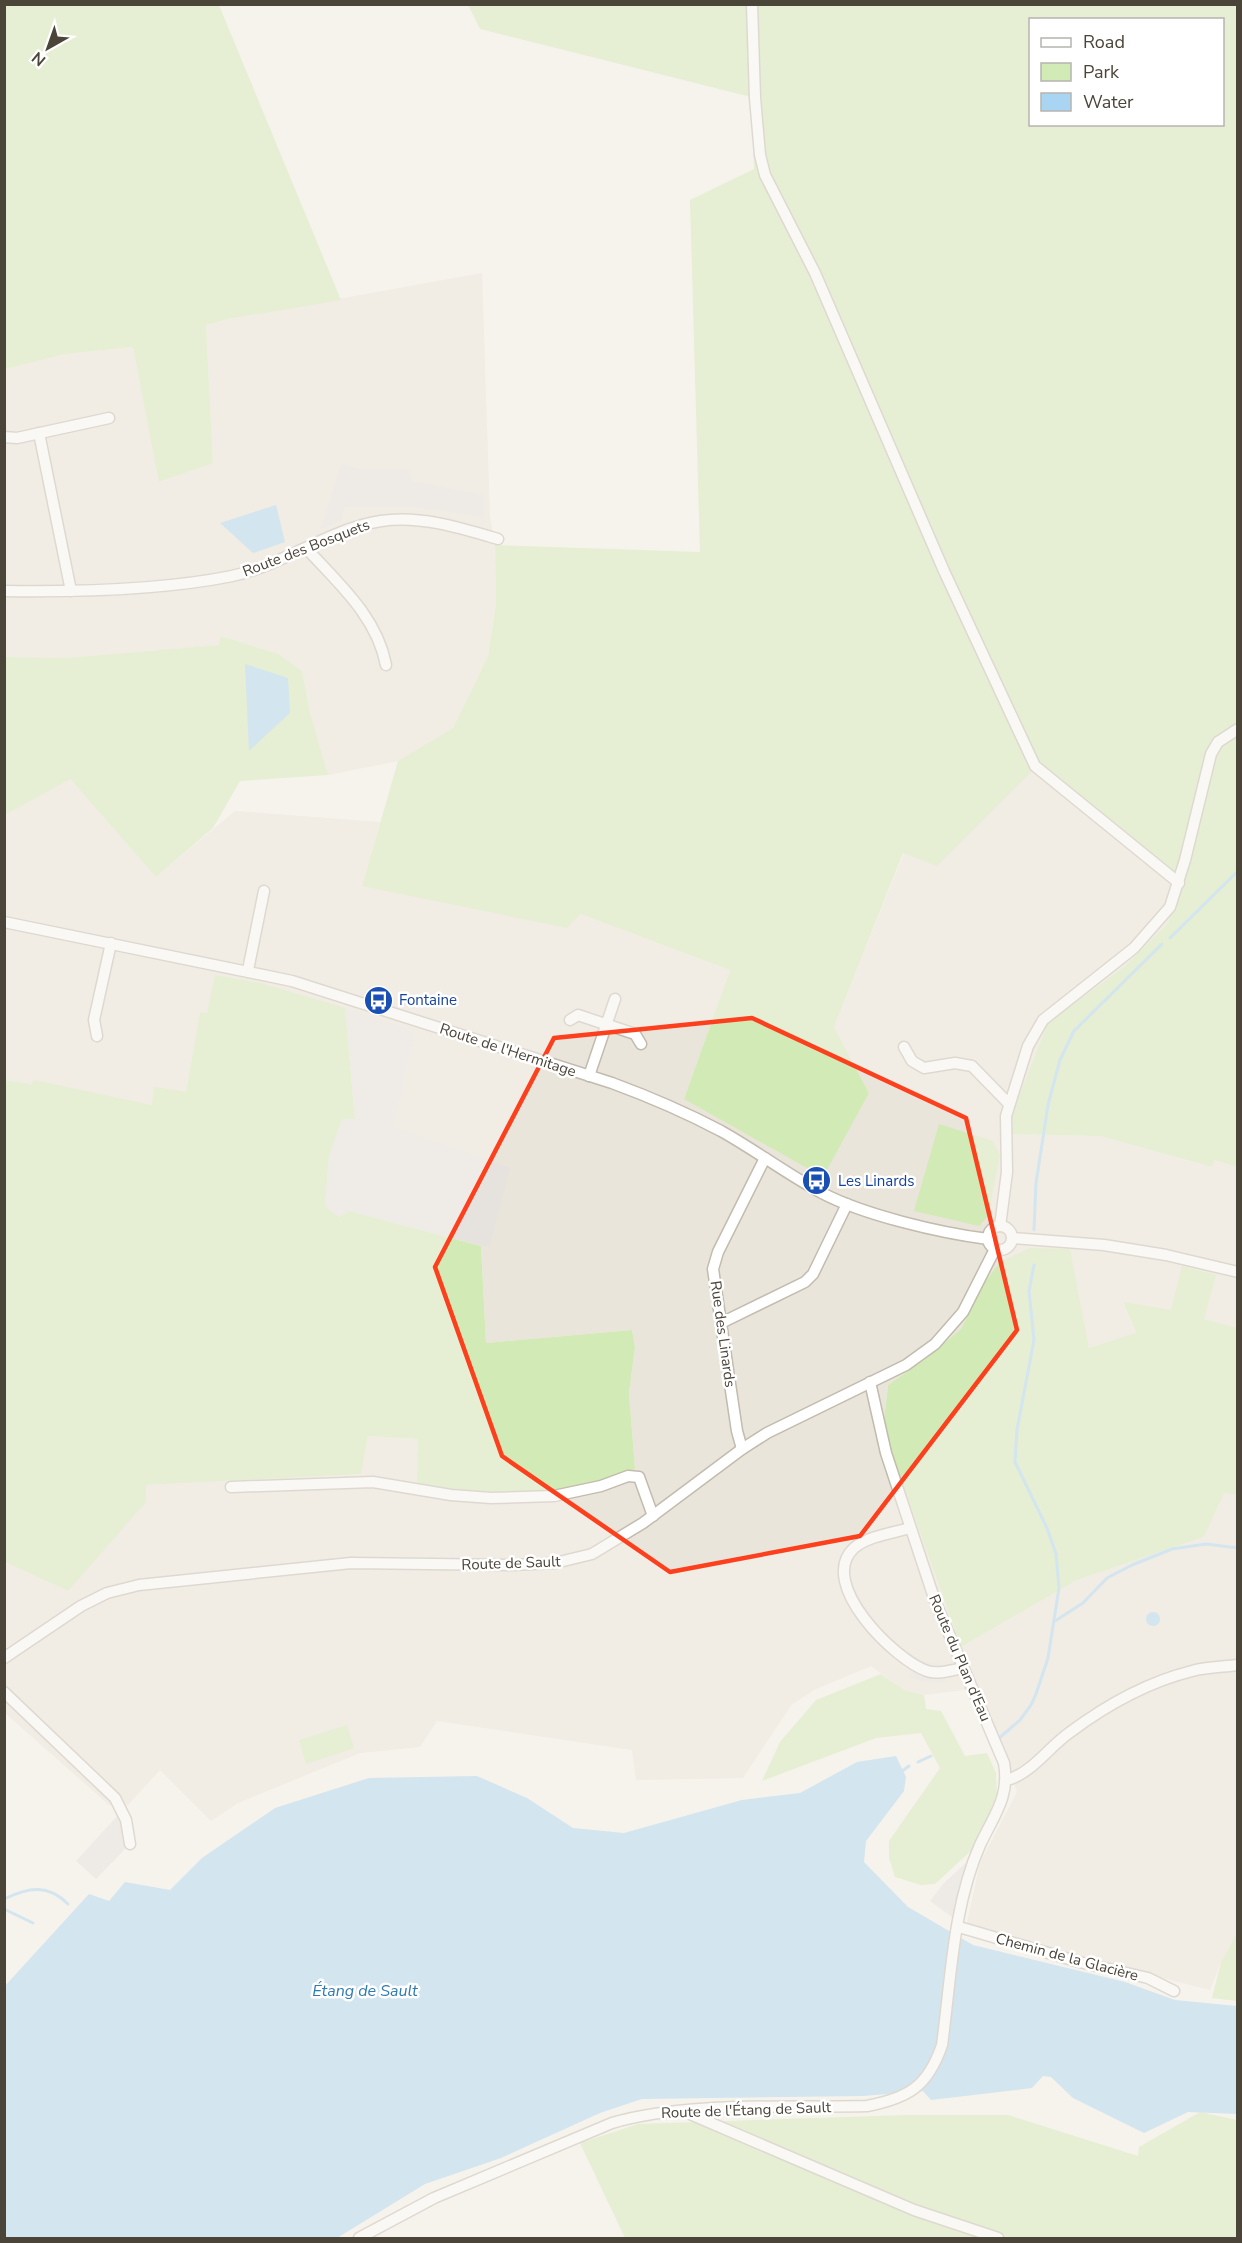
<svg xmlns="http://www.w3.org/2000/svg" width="1242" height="2243" font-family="'Nunito Sans',sans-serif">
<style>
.residential{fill:#eae5da}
.industrial{fill:#e6e2dd}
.green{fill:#d2eab5;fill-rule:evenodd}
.parking{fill:#e5e3e0}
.water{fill:#a9d4f2}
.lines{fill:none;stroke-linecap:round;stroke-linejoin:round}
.stream{stroke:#a9d4f2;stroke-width:3}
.minor-casing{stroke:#c2bbae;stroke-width:13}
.minor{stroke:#fff;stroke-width:10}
.marked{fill:none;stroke:#fc3f1d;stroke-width:4.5;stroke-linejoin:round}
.labels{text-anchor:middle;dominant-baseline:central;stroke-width:5;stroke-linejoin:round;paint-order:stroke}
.street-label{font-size:15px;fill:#4b4439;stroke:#fff}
.transit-label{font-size:15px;fill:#164399;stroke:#fff;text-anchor:start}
.water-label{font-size:16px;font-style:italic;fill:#2e7ab2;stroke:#fff}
</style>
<rect width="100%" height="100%" fill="#f6f3ec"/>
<g class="residential">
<path d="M482,273L490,517L495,545L496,604L488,656L453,728L398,761L328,775L310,713L302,671L278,654L221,636L220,645L65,658L5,657L4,369L65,354L133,347L160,482L213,462L206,325L228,319Z"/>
<path d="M1040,763L1178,888L1168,923L1125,966L1048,1023L1010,1134L1100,1136L1211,1167L1213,1160L1237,1167V1328L1171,1311L1123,1303L1136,1334L1089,1348L1070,1250L982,1286L961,1329L924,1360L888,1385L883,1429L961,1647L1077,1580L1204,1537L1224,1493L1237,1495V1933L1221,1962L1210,1990L1068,1954L967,1923L980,1863L1017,1792L979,1688L924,1695L904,1690L871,1666L816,1689L792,1704L743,1778L636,1780L632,1750L437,1721L420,1747L360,1753L238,1803L211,1821L160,1770L128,1805H109L5,1713V1562L68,1591L146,1485L361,1474L368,1436L418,1439L550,1496L635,1469L629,1393L635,1347L632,1330L486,1343L481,1246L489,1248L394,1127L415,1032L261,983L216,976L207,1013L200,1012L186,1092L152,1105L34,1081L31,1084L5,1080V815L69,778L156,877L235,811L380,822L362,886L579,914L730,970L684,1099L869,1093L834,1027L904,853Z"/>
</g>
<path class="industrial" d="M345,1008L415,1032L394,1127L510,1168L489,1248L349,1211L339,1217L325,1206L329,1156L342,1119L355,1118Z"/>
<g class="green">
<path d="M4,5H219L341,300L228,319L206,325L213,463L159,482L133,347L65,354L5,369Z"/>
<path d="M468,5H1237V1167L1214,1160L1212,1167L1100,1136L1010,1134L1009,1122L1048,1023L1125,966L1168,923L1178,888L1040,763L937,866L903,853L834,1027L869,1093L823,1177L684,1099L730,970L580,914L567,928L362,886L398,761L453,728L488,656L496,604L495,545L700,552L690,200L754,169L751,97L480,29ZM1030,20H1222V124H1030Z"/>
<path d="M221,636L278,654L302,671L310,713L328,775L240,781L213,828L156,877L70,779L5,815V657L65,658L219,645Z"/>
<path d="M215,975L261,983L345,1008L355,1119H342L329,1156L325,1206L339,1217L349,1211L481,1246L486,1343L632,1330L635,1347L629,1393L635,1469L550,1496L486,1494L417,1484L418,1439L368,1436L361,1474L146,1485V1502L68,1591L5,1562V1080L31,1084L34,1080L152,1105L154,1087L186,1092L200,1012L207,1013Z"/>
<path d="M939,1124L993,1141L1000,1155L988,1216L979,1226L914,1211Z"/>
<path d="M1030,1248L1070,1249L1089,1348L1136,1333L1123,1302L1171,1310L1182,1266L1216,1275L1204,1319L1237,1328V1495L1224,1493L1204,1537L1077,1580L961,1647L883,1429L888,1385L924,1360L961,1329L982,1286L1000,1262Z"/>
<path d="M881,1674L904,1690L924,1695L926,1709L941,1711L965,1756L987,1753L996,1773L997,1795L974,1848L935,1884L921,1885L895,1877L889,1858V1841L940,1768L921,1733L876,1738L762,1781L780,1742L816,1700Z"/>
<path d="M347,1725L354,1748L306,1764L299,1740Z"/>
<path d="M1237,1933V2001L1212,1998L1221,1962Z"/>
<path d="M1200,2112L1237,2120V2238H625L580,2143L638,2124L906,2115H1008L1138,2156L1139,2147Z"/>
</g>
<g class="parking">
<path d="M342,463L358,469L409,470L412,481L483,495L484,517L417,507H345L341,521L321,529Z"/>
<path d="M910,1653L919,1660L930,1663L936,1661L949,1675L943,1683L920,1681L908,1676L915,1671L901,1661Z"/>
<path d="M119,1814L130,1844L96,1879L76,1861Z"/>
<path d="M969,1860L956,1920L930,1901L943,1884Z"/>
</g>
<g class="water">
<path d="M276,505L285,542L253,553L220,523Z"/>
<path d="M245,664L288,678L290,713L249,751Z"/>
<circle cx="1153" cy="1619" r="7"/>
<path d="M896,1756L906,1777L904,1791L866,1841L864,1862L908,1907L973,1945L1125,1982L1175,2000L1237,2006V2114L1188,2112L1144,2133L1073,2098L1051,2077L1043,2076L1032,2088L931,2100L923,2091L863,2096L642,2099L600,2113L501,2158L425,2184L337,2238H5L4,1987L89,1894L109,1901L125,1882L170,1890L202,1858L275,1808L369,1778L477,1776L527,1798L573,1828L624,1833L742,1800L800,1793L857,1762Z"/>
</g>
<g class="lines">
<g class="stream">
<path d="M1170,938L1238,871"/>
<path d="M1034,1230L1036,1183L1048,1105L1060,1060L1074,1031L1162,944"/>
<path d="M1055,1621L1083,1603L1107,1578L1132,1565L1172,1549L1206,1544L1238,1548"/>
<path d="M998,1739L1020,1720L1031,1705L1036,1694L1048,1658L1059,1588L1056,1554L1047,1528L1015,1462L1017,1430L1034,1340L1029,1291L1034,1265"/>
<path d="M918,1762L931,1756"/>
<path d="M901,1772L909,1766"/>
<path d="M4,1899C29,1887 48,1884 68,1904"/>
<path d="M4,1909L33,1923"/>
</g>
<defs>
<g id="minor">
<path d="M752,4L755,98L760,155L765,175L815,273L944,571L1035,766L1179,883"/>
<path d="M39,433L71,591"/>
<path d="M4,437L17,438L109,418"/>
<path d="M307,549C339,584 377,617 386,665"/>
<path d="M4,591C75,592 163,590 232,576C284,565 329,529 381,521C420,515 461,528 498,539"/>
<path d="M4,922L292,981L612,1083C650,1097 685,1112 721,1131C755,1150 787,1174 822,1193C864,1215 940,1233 988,1239"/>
<path d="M248,970L264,891"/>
<path d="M570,1020L578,1015L635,1034L641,1044"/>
<path d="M97,1036L94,1020L111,943"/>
<path d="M904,1047L912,1061L924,1068L955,1063L972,1066L1009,1104"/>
<path d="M589,1076L615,999"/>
<circle cx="1000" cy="1238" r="12"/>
<path d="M1000,1226L1007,1172L1006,1116L1028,1046L1043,1020L1134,948L1170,907L1185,860L1211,754L1218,742L1238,729"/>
<path d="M1012,1238L1104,1245L1166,1255L1238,1272"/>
<path d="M721,1323L805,1282L813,1274L847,1204"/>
<path d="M742,1449L737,1431L713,1269L718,1252L765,1158"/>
<path d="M231,1487L373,1482L451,1495L491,1498L554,1496L601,1486L628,1476L639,1477L653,1516"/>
<path d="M910,1528C893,1533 868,1536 854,1548C816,1583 895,1660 927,1671C938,1675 952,1670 963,1668"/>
<path d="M4,1658L81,1606L107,1593L139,1585L351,1563L512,1565L555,1563L592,1554L643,1523L742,1449L767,1433L906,1365L935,1344L963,1312L995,1249"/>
<path d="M4,1692L115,1798L126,1820L130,1844"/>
<path d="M1007,1780C1032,1773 1048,1748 1069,1733C1105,1706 1148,1682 1192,1671C1206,1667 1223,1667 1238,1665"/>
<path d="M959,1927L1079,1962L1148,1978L1174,1991"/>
<path d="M683,2111L914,2210L998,2238"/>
<path d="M359,2238L434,2198L612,2123C687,2101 787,2108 867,2106C909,2098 928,2086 942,2045C951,1979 953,1906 980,1845C994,1815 1010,1797 1004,1763L935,1601L886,1453L870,1382"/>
</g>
</defs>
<use href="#minor" class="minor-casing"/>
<use href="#minor" class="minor"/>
</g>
<path d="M0 0H1242V2243H0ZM752,1018L966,1118L1017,1330L860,1536L670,1572L502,1456L435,1267L554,1038Z" fill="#f6f3ec" fill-opacity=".55" fill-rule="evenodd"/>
<path class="marked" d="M752,1018L966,1118L1017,1330L860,1536L670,1572L502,1456L435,1267L554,1038Z"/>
<defs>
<symbol id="bus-disc" viewBox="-11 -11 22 22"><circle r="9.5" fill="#1a4fb4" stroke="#fff"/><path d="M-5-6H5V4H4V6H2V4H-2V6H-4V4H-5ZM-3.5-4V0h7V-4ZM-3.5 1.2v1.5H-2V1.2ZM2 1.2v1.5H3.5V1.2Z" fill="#fff"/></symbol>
</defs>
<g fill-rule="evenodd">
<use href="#bus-disc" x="362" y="984" width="33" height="33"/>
<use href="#bus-disc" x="800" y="1164" width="33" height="33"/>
</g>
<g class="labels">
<g class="street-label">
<text transform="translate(306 548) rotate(-21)">Route des Bosquets</text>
<text transform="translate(508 1050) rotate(18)">Route de l'Hermitage</text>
<text transform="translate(723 1334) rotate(82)">Rue des Linards</text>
<text transform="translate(511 1563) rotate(-2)">Route de Sault</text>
<text transform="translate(960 1658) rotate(67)">Route du Plan d'Eau</text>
<text transform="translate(1067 1957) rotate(15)">Chemin de la Glacière</text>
<text transform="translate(746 2110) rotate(-2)">Route de l'Étang de Sault</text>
</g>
<g class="transit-label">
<text x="399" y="1000">Fontaine</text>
<text x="838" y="1181">Les Linards</text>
</g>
<g class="water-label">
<text x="365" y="1991">Étang de Sault</text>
</g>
</g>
<rect width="1242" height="2243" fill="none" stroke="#4b4439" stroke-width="12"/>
<rect x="1029" y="18" width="195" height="108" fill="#ffffff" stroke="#b7b4b0" stroke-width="1.5"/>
<rect x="1041" y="38" width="30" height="9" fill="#ffffff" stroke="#b7b4b0" stroke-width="1.5"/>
<text x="1083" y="48" font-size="18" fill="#4b4439">Road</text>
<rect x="1041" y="63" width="30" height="18" fill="#d2eab5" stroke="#b7b4b0" stroke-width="1.5"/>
<text x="1083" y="78" font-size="18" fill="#4b4439">Park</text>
<rect x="1041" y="93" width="30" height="18" fill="#a9d4f2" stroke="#b7b4b0" stroke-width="1.5"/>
<text x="1083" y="108" font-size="18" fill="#4b4439">Water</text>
<g transform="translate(48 48) rotate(220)" stroke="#ffffff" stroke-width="4.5" paint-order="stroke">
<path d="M0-4.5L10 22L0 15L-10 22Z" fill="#4b4439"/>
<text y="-9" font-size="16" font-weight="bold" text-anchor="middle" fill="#4b4439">N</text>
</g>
</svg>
